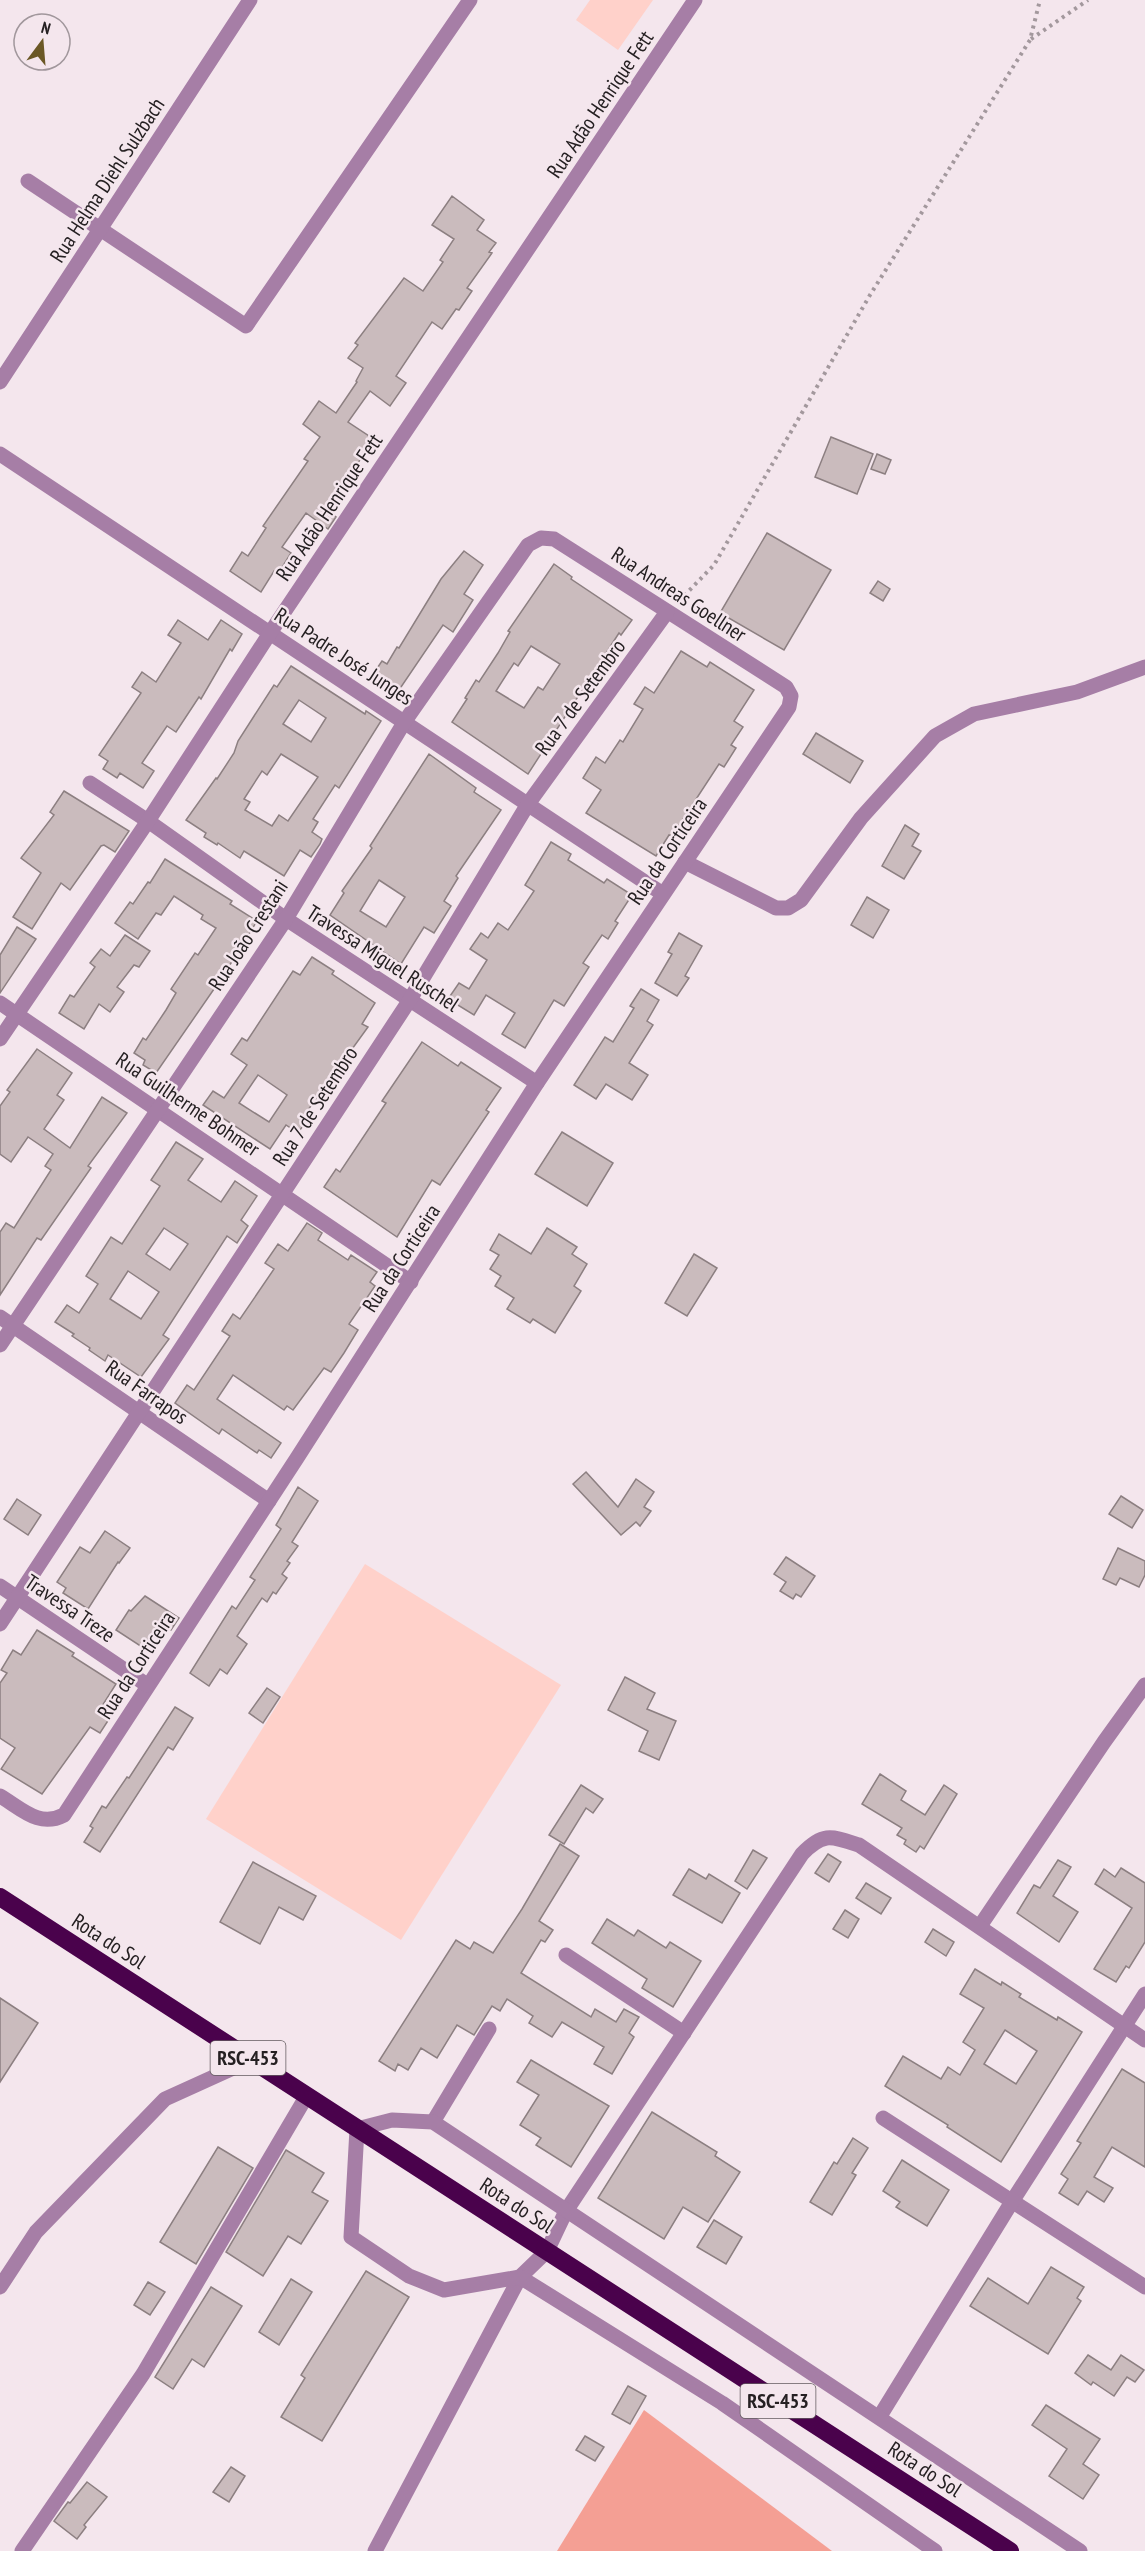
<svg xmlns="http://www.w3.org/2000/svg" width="1145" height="2551" font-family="'PT Sans Narrow',sans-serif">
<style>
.green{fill:#ffd1ca}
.forest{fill:#f49f94}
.building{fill:#cabbbd;stroke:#8c7f81;stroke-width:1.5;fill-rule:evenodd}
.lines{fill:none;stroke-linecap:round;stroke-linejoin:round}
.path{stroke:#a3989d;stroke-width:4;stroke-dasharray:3 4.5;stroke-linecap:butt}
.minor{stroke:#a67ea6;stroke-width:15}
.highway{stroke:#4a024c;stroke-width:18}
.labels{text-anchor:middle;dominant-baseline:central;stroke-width:5;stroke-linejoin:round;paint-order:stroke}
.shield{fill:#f4e6ed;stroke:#635b5f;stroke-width:1.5}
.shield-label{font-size:20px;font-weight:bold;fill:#252022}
.street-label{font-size:21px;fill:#252022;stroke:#f4e6ed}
</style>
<rect width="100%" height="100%" fill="#f4e6ed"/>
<g class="green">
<path d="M590,0H653L618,50L576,20Z"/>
<path d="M365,1564L561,1685L401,1940L206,1819Z"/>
</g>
<path class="forest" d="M644,2410L832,2551H557Z"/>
<g class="building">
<path d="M452,196L484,220L477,230L496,243L489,252L492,253L467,288L472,291L459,310L456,309L442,329L432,322L396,376L406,383L390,406L370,391L348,422L375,440L324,508L336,517L328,529L306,513L282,547L291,553L278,574L274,571L261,592L230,571L242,552L248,556L266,528L263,526L308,461L304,459L320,437L303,424L319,401L336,413L357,382L356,381L363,368L348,358L358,345L355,343L404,278L423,291L443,262L440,260L454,239L432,225Z"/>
<path d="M831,437L873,454L857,494L815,477Z"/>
<path d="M877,454L891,460L885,474L871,469Z"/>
<path d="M767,533L831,570L784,650L720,613Z"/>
<path d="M464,551L483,565L464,594L473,600L453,632L443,625L399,690L373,674L382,661L387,664L397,647L399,648L441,579Z"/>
<path d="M554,564L572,577L571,579L632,620L621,635L619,633L528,774L452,722L467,699L465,698L476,680L479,682L498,653L510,632L508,631ZM531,646L560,664L543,690L538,687L524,708L496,691L514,663L518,666Z"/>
<path d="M878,581L890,589L883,601L870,593Z"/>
<path d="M178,620L208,640L221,620L242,634L232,651L230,649L201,699L199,697L176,732L167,726L142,763L154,771L143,788L120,773L117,778L103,769L108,761L99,755L141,693L132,687L142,672L156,682L181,643L168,635Z"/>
<path d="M681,651L707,667L710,662L754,690L734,721L743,727L731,745L736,748L724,767L719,764L672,836L669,835L656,856L586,813L601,790L583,778L596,757L605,763L620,740L623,742L643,709L634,704L645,687L654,693Z"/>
<path d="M291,666L365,714L366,711L381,721L339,788L335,785L313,819L318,822L312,832L322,839L320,844L311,857L300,850L284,876L244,851L240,858L218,843L217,845L204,837L206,833L186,820L216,778L217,779L234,753L238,741L274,685L277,687ZM299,700L326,718L311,742L283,724ZM281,754L318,777L288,821L279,815L272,826L245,810L250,802L244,799L262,771L267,775Z"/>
<path d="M816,733L863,761L850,783L803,754Z"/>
<path d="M429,754L476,788L474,792L501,810L456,876L458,878L444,901L451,906L434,933L424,927L401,964L330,915L344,893L342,891L372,848L370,846ZM379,880L405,897L386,927L360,911Z"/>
<path d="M64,791L129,831L115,852L104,845L101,846L70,890L61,883L32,929L13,917L41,873L21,858L54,815L50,812Z"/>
<path d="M905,825L919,834L912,846L921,851L904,879L882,866Z"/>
<path d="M551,842L571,854L568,860L604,883L607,879L632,895L615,921L618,923L608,939L602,935L583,963L589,967L564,1006L554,1000L525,1048L502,1034L515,1013L486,995L474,1015L448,999L459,983L469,989L487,960L470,949L481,933L488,938L498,923L508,930L534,891L525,885Z"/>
<path d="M165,859L232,901L230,904L257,921L223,976L156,1073L143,1065L145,1060L134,1053L143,1038L146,1040L166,1010L176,993L171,989L195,953L198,955L216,928L201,919L203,915L174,896L161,915L156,913L138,939L115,923L130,902L133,904L148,882L150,883Z"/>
<path d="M867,897L889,910L873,938L851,925Z"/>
<path d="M17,927L36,939L0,993V955Z"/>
<path d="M679,933L702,946L685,976L689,978L677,996L655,983L672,954L668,952Z"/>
<path d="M125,935L150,951L139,967L134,965L117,987L124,992L110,1012L99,1004L84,1029L59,1013L70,995L74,997L95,967L90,963L101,949L110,956Z"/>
<path d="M312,957L334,971L332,974L375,1003L362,1024L368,1027L305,1114L309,1117L298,1133L286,1125L270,1149L203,1105L213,1091L224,1098L247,1065L231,1054L242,1038L247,1041L293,971L300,975ZM258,1075L287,1095L269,1122L239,1103Z"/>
<path d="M641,989L659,1000L647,1021L653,1025L629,1063L648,1075L632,1100L606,1084L596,1099L574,1085L605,1037L613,1042L634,1008L630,1006Z"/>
<path d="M422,1042L458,1066L461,1062L501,1088L486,1110L489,1112L440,1185L432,1180L397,1237L324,1187L336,1169L340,1172L386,1103L382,1101Z"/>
<path d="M37,1049L72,1073L57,1095L64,1100L44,1129L70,1148L102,1097L127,1113L88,1166L91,1168L41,1240L37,1238L0,1295V1232L6,1223L14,1228L51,1170L45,1166L53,1154L28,1137L11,1162L0,1154V1106L10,1092L7,1090Z"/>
<path d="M562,1132L613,1163L587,1206L535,1174Z"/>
<path d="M176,1142L203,1159L188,1180L221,1202L235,1181L257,1196L241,1220L248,1226L237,1243L227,1236L163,1335L169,1339L141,1377L108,1355L105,1361L89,1350L90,1348L72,1336L74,1334L55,1322L67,1305L79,1313L98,1284L86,1276L111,1237L122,1244L160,1186L151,1180ZM164,1228L188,1244L170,1270L146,1254ZM128,1271L159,1292L141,1319L110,1299Z"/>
<path d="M307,1223L322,1233L318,1240L348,1260L351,1255L377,1272L370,1282L375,1286L349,1324L358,1330L344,1353L331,1372L324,1368L293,1410L287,1406L284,1410L233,1375L217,1399L281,1443L271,1458L259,1450L257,1453L222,1429L219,1434L175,1403L187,1385L194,1390L230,1336L222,1331L233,1314L240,1319L274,1269L265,1263L278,1244L288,1251Z"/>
<path d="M547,1228L577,1247L572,1254L587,1264L574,1286L581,1291L555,1333L533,1319L530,1323L507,1309L514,1298L495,1286L501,1276L490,1269L499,1255L490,1250L499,1234L531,1254Z"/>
<path d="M694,1254L717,1268L687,1316L665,1303Z"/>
<path d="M586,1472L618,1507L636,1479L654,1492L644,1507L651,1511L640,1526L636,1522L621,1535L573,1484Z"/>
<path d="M298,1487L318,1501L292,1542L298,1546L287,1561L290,1563L282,1574L287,1578L276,1594L273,1592L267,1602L262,1598L237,1636L247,1644L227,1674L220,1669L209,1686L190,1673L232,1606L236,1609L255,1580L250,1577L281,1529L276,1525Z"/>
<path d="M1121,1496L1143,1510L1132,1528L1109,1514Z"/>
<path d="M17,1499L41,1515L28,1535L4,1519Z"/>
<path d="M105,1531L130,1548L119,1563L118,1562L88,1609L63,1593L66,1588L57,1582L80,1547L90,1553Z"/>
<path d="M1118,1548L1145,1561V1575L1139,1587L1120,1578L1116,1585L1103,1579Z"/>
<path d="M786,1557L815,1576L801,1597L796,1594L793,1599L780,1591L786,1582L774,1574Z"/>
<path d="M145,1596L179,1618L171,1630L159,1622L142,1647L116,1630L129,1610L131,1611Z"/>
<path d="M37,1630L74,1653L72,1656L116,1684L102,1706L113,1713L100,1733L90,1727L42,1794L1,1769L15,1748L0,1738V1683L7,1673L1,1670L13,1650L21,1655Z"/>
<path d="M625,1677L655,1693L647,1709L676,1721L659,1760L639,1751L648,1731L608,1710Z"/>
<path d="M267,1688L280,1697L263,1723L249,1713Z"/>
<path d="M175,1707L193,1718L173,1750L168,1747L100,1852L84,1842L93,1828L90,1826L102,1806L106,1808L127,1777L129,1778Z"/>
<path d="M880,1774L906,1791L901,1800L925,1815L944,1785L957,1794L924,1849L920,1846L916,1852L904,1844L906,1840L897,1835L902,1828L862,1804Z"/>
<path d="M581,1785L603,1799L593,1813L586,1808L564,1844L549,1835Z"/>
<path d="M560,1844L579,1856L539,1921L553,1930L545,1942L541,1940L521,1973L591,2017L595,2009L616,2022L624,2009L639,2017L629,2033L634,2037L612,2074L594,2064L604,2047L562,2022L552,2037L529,2023L533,2016L507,1999L500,2011L492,2006L474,2035L457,2025L437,2058L421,2048L408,2070L398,2064L395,2071L379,2061L456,1940L470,1949L474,1942L493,1953L522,1909Z"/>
<path d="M753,1850L767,1858L747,1889L735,1881Z"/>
<path d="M828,1854L841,1862L829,1882L815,1873Z"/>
<path d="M1058,1860L1071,1867L1053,1896L1078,1912L1059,1942L1017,1913L1034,1885L1040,1888Z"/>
<path d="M253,1862L316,1896L303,1920L279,1907L260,1944L220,1922Z"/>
<path d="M1121,1868L1145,1883V1942L1129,1968L1126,1966L1116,1982L1094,1969L1132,1908L1095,1884L1104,1869L1115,1877Z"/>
<path d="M689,1869L706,1879L709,1874L740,1893L722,1923L673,1895Z"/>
<path d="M866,1883L891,1898L881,1914L856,1898Z"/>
<path d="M845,1910L859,1919L848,1938L833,1929Z"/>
<path d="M607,1919L634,1936L638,1930L666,1948L670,1942L701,1961L673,2007L642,1988L647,1979L592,1943Z"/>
<path d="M933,1929L954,1942L946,1956L925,1942Z"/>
<path d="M975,1969L1001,1985L1002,1982L1021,1994L1019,1997L1057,2020L1058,2017L1082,2032L1001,2162L947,2127L948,2125L885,2086L903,2056L941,2079L948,2067L960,2075L975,2050L963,2042L984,2008L960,1994ZM1005,2030L1037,2051L1016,2084L984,2064Z"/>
<path d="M0,1998L38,2023L0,2082Z"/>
<path d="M531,2060L609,2106L571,2167L536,2145L541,2138L520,2125L539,2095L517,2082Z"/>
<path d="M1122,2069L1145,2083V2167L1112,2147L1094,2177L1113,2188L1104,2202L1087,2191L1078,2205L1059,2193L1068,2179L1061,2174L1081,2143L1077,2141Z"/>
<path d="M652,2112L717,2152L715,2156L740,2172L708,2222L683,2207L664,2239L598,2198Z"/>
<path d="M853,2138L868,2148L852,2173L856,2175L832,2215L810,2202L834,2162L837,2164Z"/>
<path d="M218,2147L253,2168L196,2264L160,2242Z"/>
<path d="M286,2150L324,2173L312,2192L328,2201L301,2244L288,2236L263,2276L226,2252Z"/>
<path d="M902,2160L949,2190L927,2226L896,2207L900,2202L883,2191Z"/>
<path d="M714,2220L742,2237L726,2264L697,2247Z"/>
<path d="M1051,2267L1084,2287L1077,2298L1081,2301L1048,2354L970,2306L988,2278L1028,2304Z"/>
<path d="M366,2271L409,2297L322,2441L281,2417L305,2378L301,2375Z"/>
<path d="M291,2279L312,2292L279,2345L259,2332Z"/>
<path d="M148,2282L165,2292L150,2315L134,2305Z"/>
<path d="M211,2287L242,2306L204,2367L192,2359L173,2389L155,2377Z"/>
<path d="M1088,2355L1111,2370L1121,2355L1144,2370L1135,2382L1127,2377L1114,2396L1093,2382L1091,2385L1075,2373Z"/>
<path d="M628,2386L646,2396L630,2424L612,2414Z"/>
<path d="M1046,2405L1100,2439L1083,2464L1099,2475L1083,2499L1049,2476L1067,2449L1032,2425Z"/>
<path d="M585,2436L604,2447L595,2461L576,2450Z"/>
<path d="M231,2467L245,2476L229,2502L213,2492Z"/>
<path d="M87,2482L107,2497L84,2525L86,2527L77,2539L54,2521L68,2502L70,2503Z"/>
</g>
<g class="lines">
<g class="path">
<path d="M1031,39L1088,0"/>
<path d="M679,601L714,565L870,295L1030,40L1040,0"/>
</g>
<g class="minor">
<path d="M28,181L246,326L470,0"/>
<path d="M0,382L250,0"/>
<path d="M0,454L663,894"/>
<path d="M90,783L148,821L286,919L537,1083"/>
<path d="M685,862L776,908H788L801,900L861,818L935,736L974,714L1077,692L1145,667"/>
<path d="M0,1003L411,1282"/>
<path d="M0,1039L148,821L270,633L695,0"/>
<path d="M0,1317L269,1501"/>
<path d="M0,1345L286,919L405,721L528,545L541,538L554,539L786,687L791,696L789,707L537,1083L297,1458L64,1815C39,1828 22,1809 0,1796"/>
<path d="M0,1586L147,1685"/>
<path d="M0,1624L409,1001L528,804L667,612"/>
<path d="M980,1926L1104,1742L1145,1685"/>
<path d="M566,1955L684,2033"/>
<path d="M883,2118L1145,2287"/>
<path d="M433,2122L489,2029"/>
<path d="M0,2287L36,2232L165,2099L251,2060"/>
<path d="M880,2416L1013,2200L1145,1994"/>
<path d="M22,2551L143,2374L306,2097"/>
<path d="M375,2551L520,2277L547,2251L566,2211L802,1854C823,1832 831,1836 859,1845L1145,2040"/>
<path d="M935,2551L722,2403L520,2277L444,2290L409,2276L351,2237L357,2129L392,2120L433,2122L1080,2551"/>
</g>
<path class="highway" d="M0,1897L1010,2551"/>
</g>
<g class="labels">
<g class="shield">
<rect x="210.5" y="2041" width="75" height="34" rx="4.5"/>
<rect x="740.5" y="2384" width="75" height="34" rx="4.5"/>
</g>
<g class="shield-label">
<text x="248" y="2058">RSC-453</text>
<text x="778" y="2401">RSC-453</text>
</g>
<g class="street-label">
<text transform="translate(600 104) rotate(-56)">Rua Adão Henrique Fett</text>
<text transform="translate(107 180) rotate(-57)">Rua Helma Diehl Sulzbach</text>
<text transform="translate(329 507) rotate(-56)">Rua Adão Henrique Fett</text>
<text transform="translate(679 594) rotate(33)">Rua Andreas Goellner</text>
<text transform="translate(344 656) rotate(33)">Rua Padre José Junges</text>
<text transform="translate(580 697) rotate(-54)">Rua 7 de Setembro</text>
<text transform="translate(667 851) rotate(-56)">Rua da Corticeira</text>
<text transform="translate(248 935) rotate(-57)">Rua João Crestani</text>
<text transform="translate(383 958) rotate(33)">Travessa Miguel Ruschel</text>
<text transform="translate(188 1104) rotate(34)">Rua Guilherme Bohmer</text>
<text transform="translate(315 1106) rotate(-57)">Rua 7 de Setembro</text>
<text transform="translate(401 1258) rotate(-57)">Rua da Corticeira</text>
<text transform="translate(147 1392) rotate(35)">Rua Farrapos</text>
<text transform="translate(70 1608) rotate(34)">Travessa Treze</text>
<text transform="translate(136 1665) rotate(-57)">Rua da Corticeira</text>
<text transform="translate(109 1941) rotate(33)">Rota do Sol</text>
<text transform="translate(517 2205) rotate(33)">Rota do Sol</text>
<text transform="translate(925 2469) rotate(33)">Rota do Sol</text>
</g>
</g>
<g transform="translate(42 42) rotate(16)"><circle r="28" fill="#f4e6ed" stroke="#a1979c" stroke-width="1.5"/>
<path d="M0-4.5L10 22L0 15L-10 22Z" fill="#6b5826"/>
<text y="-9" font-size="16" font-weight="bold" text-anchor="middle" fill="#252022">N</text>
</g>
</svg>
